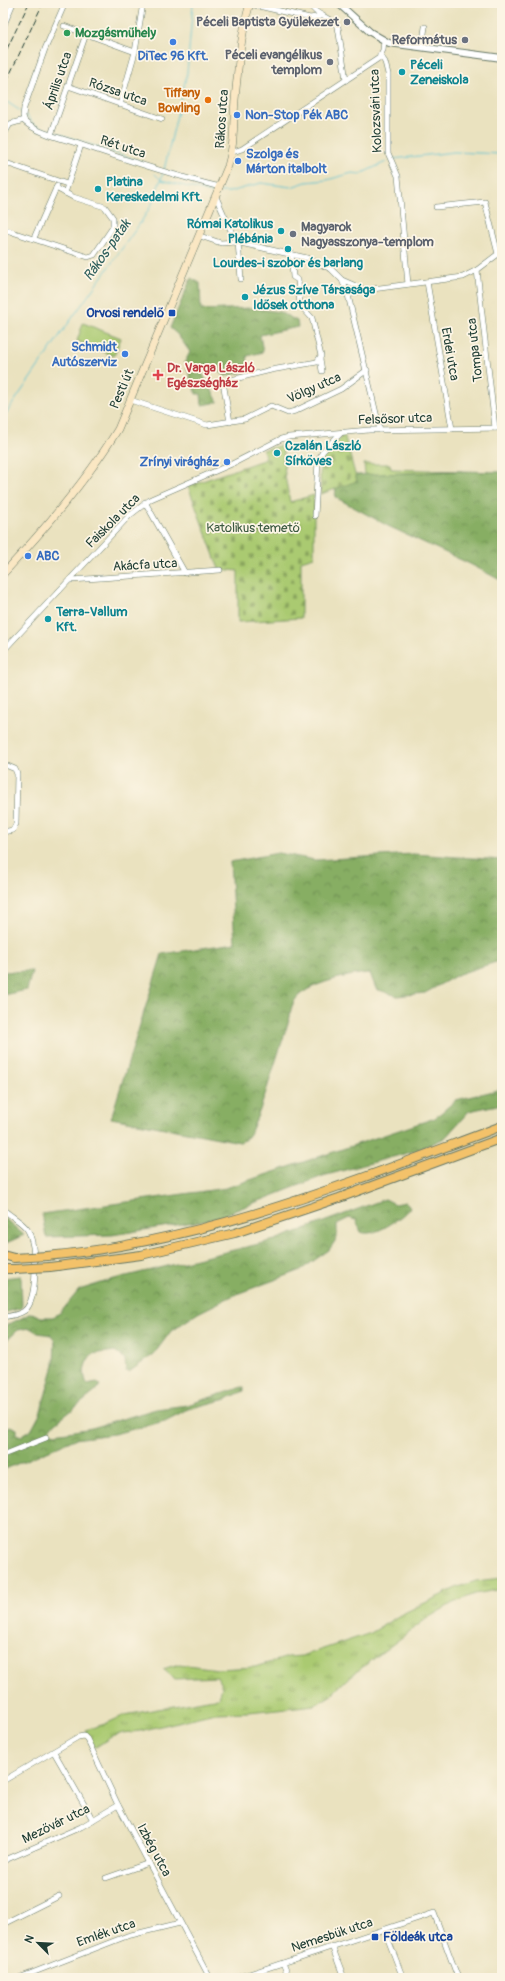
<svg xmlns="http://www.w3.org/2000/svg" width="505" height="1981" font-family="Pangolin,sans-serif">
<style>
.grass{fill:url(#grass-tufts);stroke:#648452}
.forest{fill:url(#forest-crowns);stroke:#53764c}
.cemetery{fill:url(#cemetery-stones);stroke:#648452}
.pitch{fill:#aaca71;stroke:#648452}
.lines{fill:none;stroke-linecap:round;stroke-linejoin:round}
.stream{stroke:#57c1d2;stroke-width:1}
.minor-casing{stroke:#667765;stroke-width:6}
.tertiary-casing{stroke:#667765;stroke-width:8}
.secondary-casing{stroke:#667765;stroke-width:8}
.trunk-casing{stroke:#667765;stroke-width:10}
.minor{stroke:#fff;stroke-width:5}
.tertiary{stroke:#fff;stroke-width:6}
.secondary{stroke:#fae7c3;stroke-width:7}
.trunk{stroke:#f3c26a;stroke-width:8}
.rail{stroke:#1f3d34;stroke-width:1;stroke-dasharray:6 3;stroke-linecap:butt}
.trunk-bridge-casing{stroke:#667765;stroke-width:10;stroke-linecap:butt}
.trunk-bridge{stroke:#f3c26a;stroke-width:8}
.worship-dot{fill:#6b7280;stroke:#fcf5e5;stroke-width:1.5}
.leisure-dot{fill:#2e9e5b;stroke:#fcf5e5;stroke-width:1.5}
.shop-dot{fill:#3f7fe0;stroke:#fcf5e5;stroke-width:1.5}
.culture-dot{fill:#0f9aa8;stroke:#fcf5e5;stroke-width:1.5}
.food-dot{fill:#e8710a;stroke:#fcf5e5;stroke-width:1.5}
.transit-dot{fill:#1a4fb4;stroke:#fcf5e5;stroke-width:1.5}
.health-dot{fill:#e0444e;stroke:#fcf5e5;stroke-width:1.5}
.labels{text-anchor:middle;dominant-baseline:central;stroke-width:3.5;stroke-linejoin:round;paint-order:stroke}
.worship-label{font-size:13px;font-weight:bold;fill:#5b616d;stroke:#fcf5e5;text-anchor:end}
.leisure-label{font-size:13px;font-weight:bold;fill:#27864d;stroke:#fcf5e5;text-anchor:start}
.shop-label{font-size:13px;font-weight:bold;fill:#366cbe;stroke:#fcf5e5;text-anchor:start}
.culture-label{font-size:13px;font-weight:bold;fill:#0d838f;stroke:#fcf5e5;text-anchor:start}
.street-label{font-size:13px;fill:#1f3d34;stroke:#fcf5e5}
.food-label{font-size:13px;font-weight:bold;fill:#c56008;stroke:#fcf5e5;text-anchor:end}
.transit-label{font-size:13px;font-weight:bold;fill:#164399;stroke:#fcf5e5;text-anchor:end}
.health-label{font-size:13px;font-weight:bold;fill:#be3a42;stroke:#fcf5e5;text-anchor:start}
.park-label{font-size:13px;fill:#3b5940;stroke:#fcf5e5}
.water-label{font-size:14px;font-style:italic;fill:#2d5e5c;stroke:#fcf5e5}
</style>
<defs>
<pattern id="grass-tufts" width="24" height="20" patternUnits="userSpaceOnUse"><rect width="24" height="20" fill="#aaca71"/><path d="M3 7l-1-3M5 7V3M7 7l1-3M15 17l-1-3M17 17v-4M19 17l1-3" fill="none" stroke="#8aa55e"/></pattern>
<pattern id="forest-crowns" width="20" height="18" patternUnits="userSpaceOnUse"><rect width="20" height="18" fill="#87ae63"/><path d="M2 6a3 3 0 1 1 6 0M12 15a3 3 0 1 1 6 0" fill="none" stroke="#6e8f52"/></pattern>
<pattern id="cemetery-stones" width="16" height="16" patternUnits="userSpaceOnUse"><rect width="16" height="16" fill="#aaca71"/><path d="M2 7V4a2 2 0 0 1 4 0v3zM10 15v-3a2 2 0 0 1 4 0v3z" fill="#8aa55e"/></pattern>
</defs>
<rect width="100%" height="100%" fill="#fcf5e5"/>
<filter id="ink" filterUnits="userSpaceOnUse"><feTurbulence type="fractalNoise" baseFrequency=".025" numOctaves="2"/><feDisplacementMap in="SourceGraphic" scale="8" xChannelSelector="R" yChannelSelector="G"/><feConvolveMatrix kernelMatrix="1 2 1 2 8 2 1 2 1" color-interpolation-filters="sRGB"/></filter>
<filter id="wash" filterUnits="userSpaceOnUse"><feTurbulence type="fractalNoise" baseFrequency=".012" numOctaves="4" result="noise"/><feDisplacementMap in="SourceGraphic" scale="16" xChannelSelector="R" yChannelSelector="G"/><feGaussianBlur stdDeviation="0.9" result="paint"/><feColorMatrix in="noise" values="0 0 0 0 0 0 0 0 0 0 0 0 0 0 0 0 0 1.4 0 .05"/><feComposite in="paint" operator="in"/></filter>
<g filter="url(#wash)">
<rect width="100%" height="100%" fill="#eae2bf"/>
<g class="grass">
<path d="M364,464H390L391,469L462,471L365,475Z"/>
<path d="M502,1578V1589L475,1594L453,1603L426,1619L347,1679L330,1696L315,1705L249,1712L215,1713L140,1731L123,1733L111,1737L96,1747L93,1746L85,1730L105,1724L125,1715L219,1698L222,1687L217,1677L175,1679L163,1669L179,1664L218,1669L255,1667L288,1657L302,1656L371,1633L400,1615L458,1587L476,1581Z"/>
</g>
<g class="forest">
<path d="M191,278L200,283L201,310L251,308L280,312L297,321L298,327L260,335L263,352L247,356L249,371L225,376L213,366H204L202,373L206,381L208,383L218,402L202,405L201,394H196L185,362L190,352L177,334L170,328Z"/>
<path d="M462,471L502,472V581L470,564L388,526L335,497L336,488L357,481L355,475Z"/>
<path d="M278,853L315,860L413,854L502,860V960L459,974L425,993L397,996L376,989L370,973C351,974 317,982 302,993C294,998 290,1009 290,1017L260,1110L250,1134L246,1139L240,1142L111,1118L162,954L235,943L230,862Z"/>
<path d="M32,971L27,990L3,995V972Z"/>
<path d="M502,1089V1104L469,1111L445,1138L415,1151L323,1176L213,1219L112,1235L46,1237L42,1214L226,1188L435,1118L456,1100Z"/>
<path d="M385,1199L395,1204L406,1202L410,1208C401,1218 375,1238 361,1232L356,1220L349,1218L337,1224V1238L329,1250L299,1271L234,1295L198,1313L171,1331L154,1354L129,1372L126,1371L125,1359L115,1351L92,1354C84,1364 82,1372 87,1384L97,1382L100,1385L96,1391L52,1426L50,1430L55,1434L92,1428L156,1409L187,1405L242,1387L244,1388V1391L226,1399L188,1409L165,1421L114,1434L75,1439L3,1470V1432L5,1429L10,1426L17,1429V1434L21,1436L32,1429L40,1414L54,1365L55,1340L51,1335L38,1333L30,1328L18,1330L3,1344V1327L32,1313L41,1317H53L61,1312L79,1290L114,1279L275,1240Z"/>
<path d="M3,1217L24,1235L4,1244H3Z"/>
<path d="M21,1276L22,1308L3,1313V1278Z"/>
</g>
<g class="cemetery">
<path d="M344,434L357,481L321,494L320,469L322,458Z"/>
<path d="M283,445L285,476L290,502L314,495V557L301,561V618L238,622V571L219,569L188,486L266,459L263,450Z"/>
</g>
<path class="pitch" d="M83,323L121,338L114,356L77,341Z"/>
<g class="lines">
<g class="stream">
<path d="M7,102L22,112"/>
<path d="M26,115L34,125L51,131"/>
<path d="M54,132L142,162"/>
<path d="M393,159L454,152L502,154"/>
<path d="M164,170L187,73L193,3"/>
<path d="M155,174L161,180L212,193"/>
<path d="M220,192H230L261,183L291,187L306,182L327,180L352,173L360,174L388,161"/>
<path d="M3,418L60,335L141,222L152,204L163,173"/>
</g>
</g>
</g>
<g filter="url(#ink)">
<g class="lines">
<defs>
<g id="minor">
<path d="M65,3L45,49L24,108L23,116L25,122C37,133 64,139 79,144C126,160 172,175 220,187"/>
<path d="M309,3C315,16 330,16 338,27L346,80"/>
<path d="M250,4L310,18L322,16"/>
<path d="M64,26L135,52"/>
<path d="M3,27L13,3"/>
<path d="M422,47L425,27"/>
<path d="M380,55L385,62L388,74V153L398,176L408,284"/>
<path d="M68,86L162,119"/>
<path d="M120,105L135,52L143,3"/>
<path d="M51,135L86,34"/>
<path d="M3,136L10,124L24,120"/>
<path d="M233,152L242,149L379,58L383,50L384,40"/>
<path d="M3,162L67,184"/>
<path d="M65,193L81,145"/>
<path d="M216,197L236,242"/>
<path d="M436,207L485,202L498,254"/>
<path d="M3,229L88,257L94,255L113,227V218L105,207L73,197L56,188"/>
<path d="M200,236L221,243L236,242L307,258L331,269L342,280L365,290L463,277L477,270L502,251"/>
<path d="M34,238L57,186"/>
<path d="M238,242L241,279"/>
<path d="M477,270L495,428"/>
<path d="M342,280L348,295L380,430"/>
<path d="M427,282L452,429"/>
<path d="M348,295L364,290"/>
<path d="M320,359L322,371"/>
<path d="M130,400L207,425L245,419L271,406L288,413L295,411L341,389L367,370"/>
<path d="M230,422L223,382L271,370L317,362L321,356L312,318L300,305L298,280L293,277L291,253"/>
<path d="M145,502L185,573"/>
<path d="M315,516L318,461L323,451L341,433"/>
<path d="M71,580L220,570"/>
<path d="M3,651L129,516L151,499L234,463L281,439L289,437L369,430L502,428"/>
<path d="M3,764L15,769L17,774L16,824L13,830L3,832"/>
<path d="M3,1209C10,1216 21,1221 27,1229C37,1243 39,1300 24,1311C18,1315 10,1316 3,1317"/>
<path d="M3,1455L46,1438"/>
<path d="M54,1752L93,1820"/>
<path d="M3,1781L78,1737L84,1736L87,1739L118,1805L210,1978"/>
<path d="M3,1861L81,1827L118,1805"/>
<path d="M106,1878L149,1863"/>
<path d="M3,1924L59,1896"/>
<path d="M384,1929L403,1978"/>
<path d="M332,1946L344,1978"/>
<path d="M283,1963L289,1978"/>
<path d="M19,1978L127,1936L180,1923"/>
<path d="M237,1978L434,1913L458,1978"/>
</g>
<path id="tertiary" d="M338,3L370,32L389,43L502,58"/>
<path id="secondary" d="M3,574C44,530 87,480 118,429L228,166C235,144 233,122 235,100C238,67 241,34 250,3"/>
<g id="trunk">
<path d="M3,1255L14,1258"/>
<path d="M47,1256C208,1241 351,1182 502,1126"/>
<path d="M50,1267L141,1255L235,1233L339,1198L502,1138"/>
<path d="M3,1269H15"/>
</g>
</defs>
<use href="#minor" class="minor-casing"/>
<use href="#tertiary" class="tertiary-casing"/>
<use href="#secondary" class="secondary-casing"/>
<use href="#trunk" class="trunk-casing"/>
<use href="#minor" class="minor"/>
<use href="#tertiary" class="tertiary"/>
<use href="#secondary" class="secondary"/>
<use href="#trunk" class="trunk"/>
<g class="rail">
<path d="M3,57L29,3"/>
<path d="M3,89L43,3"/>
</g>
<defs>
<g id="trunk-bridge">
<path d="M14,1258L47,1256"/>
<path d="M15,1269L50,1267"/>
</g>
</defs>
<use href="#trunk-bridge" class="trunk-bridge-casing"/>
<use href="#trunk-bridge" class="trunk-bridge"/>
</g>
</g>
<g class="worship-dot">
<circle cx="347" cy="22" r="4"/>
<circle cx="465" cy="40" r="4"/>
<circle cx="330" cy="62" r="4"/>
<circle cx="293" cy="234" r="4"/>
</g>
<circle class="leisure-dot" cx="67" cy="33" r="4"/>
<g class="shop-dot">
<circle cx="173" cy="42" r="4"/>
<circle cx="237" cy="115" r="4"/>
<circle cx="238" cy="161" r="4"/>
<circle cx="125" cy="354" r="4"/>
<circle cx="227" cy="462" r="4"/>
<circle cx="28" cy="556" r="4"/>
</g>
<g class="culture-dot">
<circle cx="402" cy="72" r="4"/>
<circle cx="98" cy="189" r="4"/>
<circle cx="281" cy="231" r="4"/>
<circle cx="288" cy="249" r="4"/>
<circle cx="245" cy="297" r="4"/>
<circle cx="277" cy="453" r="4"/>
<circle cx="48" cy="619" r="4"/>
</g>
<circle class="food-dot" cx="208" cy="100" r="4"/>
<g class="transit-dot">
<rect x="168" y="309" width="8" height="8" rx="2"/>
<rect x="371" y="1933" width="8" height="8" rx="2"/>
</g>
<path class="health-dot" d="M156 369h4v4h4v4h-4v4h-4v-4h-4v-4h4z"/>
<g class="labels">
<g class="worship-label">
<text x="339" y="22">Péceli Baptista Gyülekezet</text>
<text x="457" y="40">Református</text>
<text x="322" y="55">Péceli evangélikus<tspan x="322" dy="15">templom</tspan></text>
<text x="301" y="227" text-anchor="start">Magyarok<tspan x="301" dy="15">Nagyasszonya-templom</tspan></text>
</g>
<g class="leisure-label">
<text x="75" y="33">Mozgásműhely</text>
</g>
<g class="shop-label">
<text x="173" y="56" text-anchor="middle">DiTec 96 Kft.</text>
<text x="245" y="115">Non-Stop Pék ABC</text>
<text x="246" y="154">Szolga és<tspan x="246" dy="15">Márton italbolt</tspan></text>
<text x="117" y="347" text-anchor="end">Schmidt<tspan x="117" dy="15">Autószerviz</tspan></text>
<text x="219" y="462" text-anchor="end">Zrínyi virágház</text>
<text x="36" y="556">ABC</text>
</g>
<g class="culture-label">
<text x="410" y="65">Péceli<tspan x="410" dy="15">Zeneiskola</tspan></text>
<text x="106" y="182">Platina<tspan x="106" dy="15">Kereskedelmi Kft.</tspan></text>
<text x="273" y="224" text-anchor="end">Római Katolikus<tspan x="273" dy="15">Plébánia</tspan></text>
<text x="288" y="263" text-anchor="middle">Lourdes-i szobor és barlang</text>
<text x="253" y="290">Jézus Szíve Társasága<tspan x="253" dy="15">Idősek otthona</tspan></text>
<text x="285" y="446">Czalán László<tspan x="285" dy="15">Sírköves</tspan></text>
<text x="56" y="612">Terra-Vallum<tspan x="56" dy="15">Kft.</tspan></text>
</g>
<g class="street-label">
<text transform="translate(58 81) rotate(-71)">Április utca</text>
<text transform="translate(118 92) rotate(19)">Rózsa utca</text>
<text transform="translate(376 111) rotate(-92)">Kolozsvári utca</text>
<text transform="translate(222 119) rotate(-86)">Rákos utca</text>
<text transform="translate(123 147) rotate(18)">Rét utca</text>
<text transform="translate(475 350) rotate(-96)">Tompa utca</text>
<text transform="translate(450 354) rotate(80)">Erdei utca</text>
<text transform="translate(314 388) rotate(-24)">Völgy utca</text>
<text transform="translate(122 389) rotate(-67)">Pesti út</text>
<text transform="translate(395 419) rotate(-2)">Felsősor utca</text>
<text transform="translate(113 521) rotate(-45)">Faiskola utca</text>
<text transform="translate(145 565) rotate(-3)">Akácfa utca</text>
<text transform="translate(56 1824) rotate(-26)">Mezővár utca</text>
<text transform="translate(154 1850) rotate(62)">Izbég utca</text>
<text transform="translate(106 1933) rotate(-19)">Emlék utca</text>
<text transform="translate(332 1935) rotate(-18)">Nemesbük utca</text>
</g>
<g class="food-label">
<text x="200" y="93">Tiffany<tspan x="200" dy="15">Bowling</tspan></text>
</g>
<g class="transit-label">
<text x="164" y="313">Orvosi rendelő</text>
<text x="383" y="1937" text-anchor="start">Földeák utca</text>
</g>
<g class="health-label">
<text x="167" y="368">Dr. Varga László<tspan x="167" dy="15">Egészségház</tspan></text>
</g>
<g class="park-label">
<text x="253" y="528">Katolikus temető</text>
</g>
<g class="water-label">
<text transform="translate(107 250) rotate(-55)">Rákos-patak</text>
</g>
</g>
<rect width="505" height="1981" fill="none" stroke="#fcf5e5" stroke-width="16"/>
<g transform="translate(38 1943) rotate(294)" stroke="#fcf5e5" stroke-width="3" paint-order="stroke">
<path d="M0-3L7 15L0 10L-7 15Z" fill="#1f3d34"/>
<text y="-6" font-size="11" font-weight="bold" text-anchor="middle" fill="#1f3d34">N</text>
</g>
</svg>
